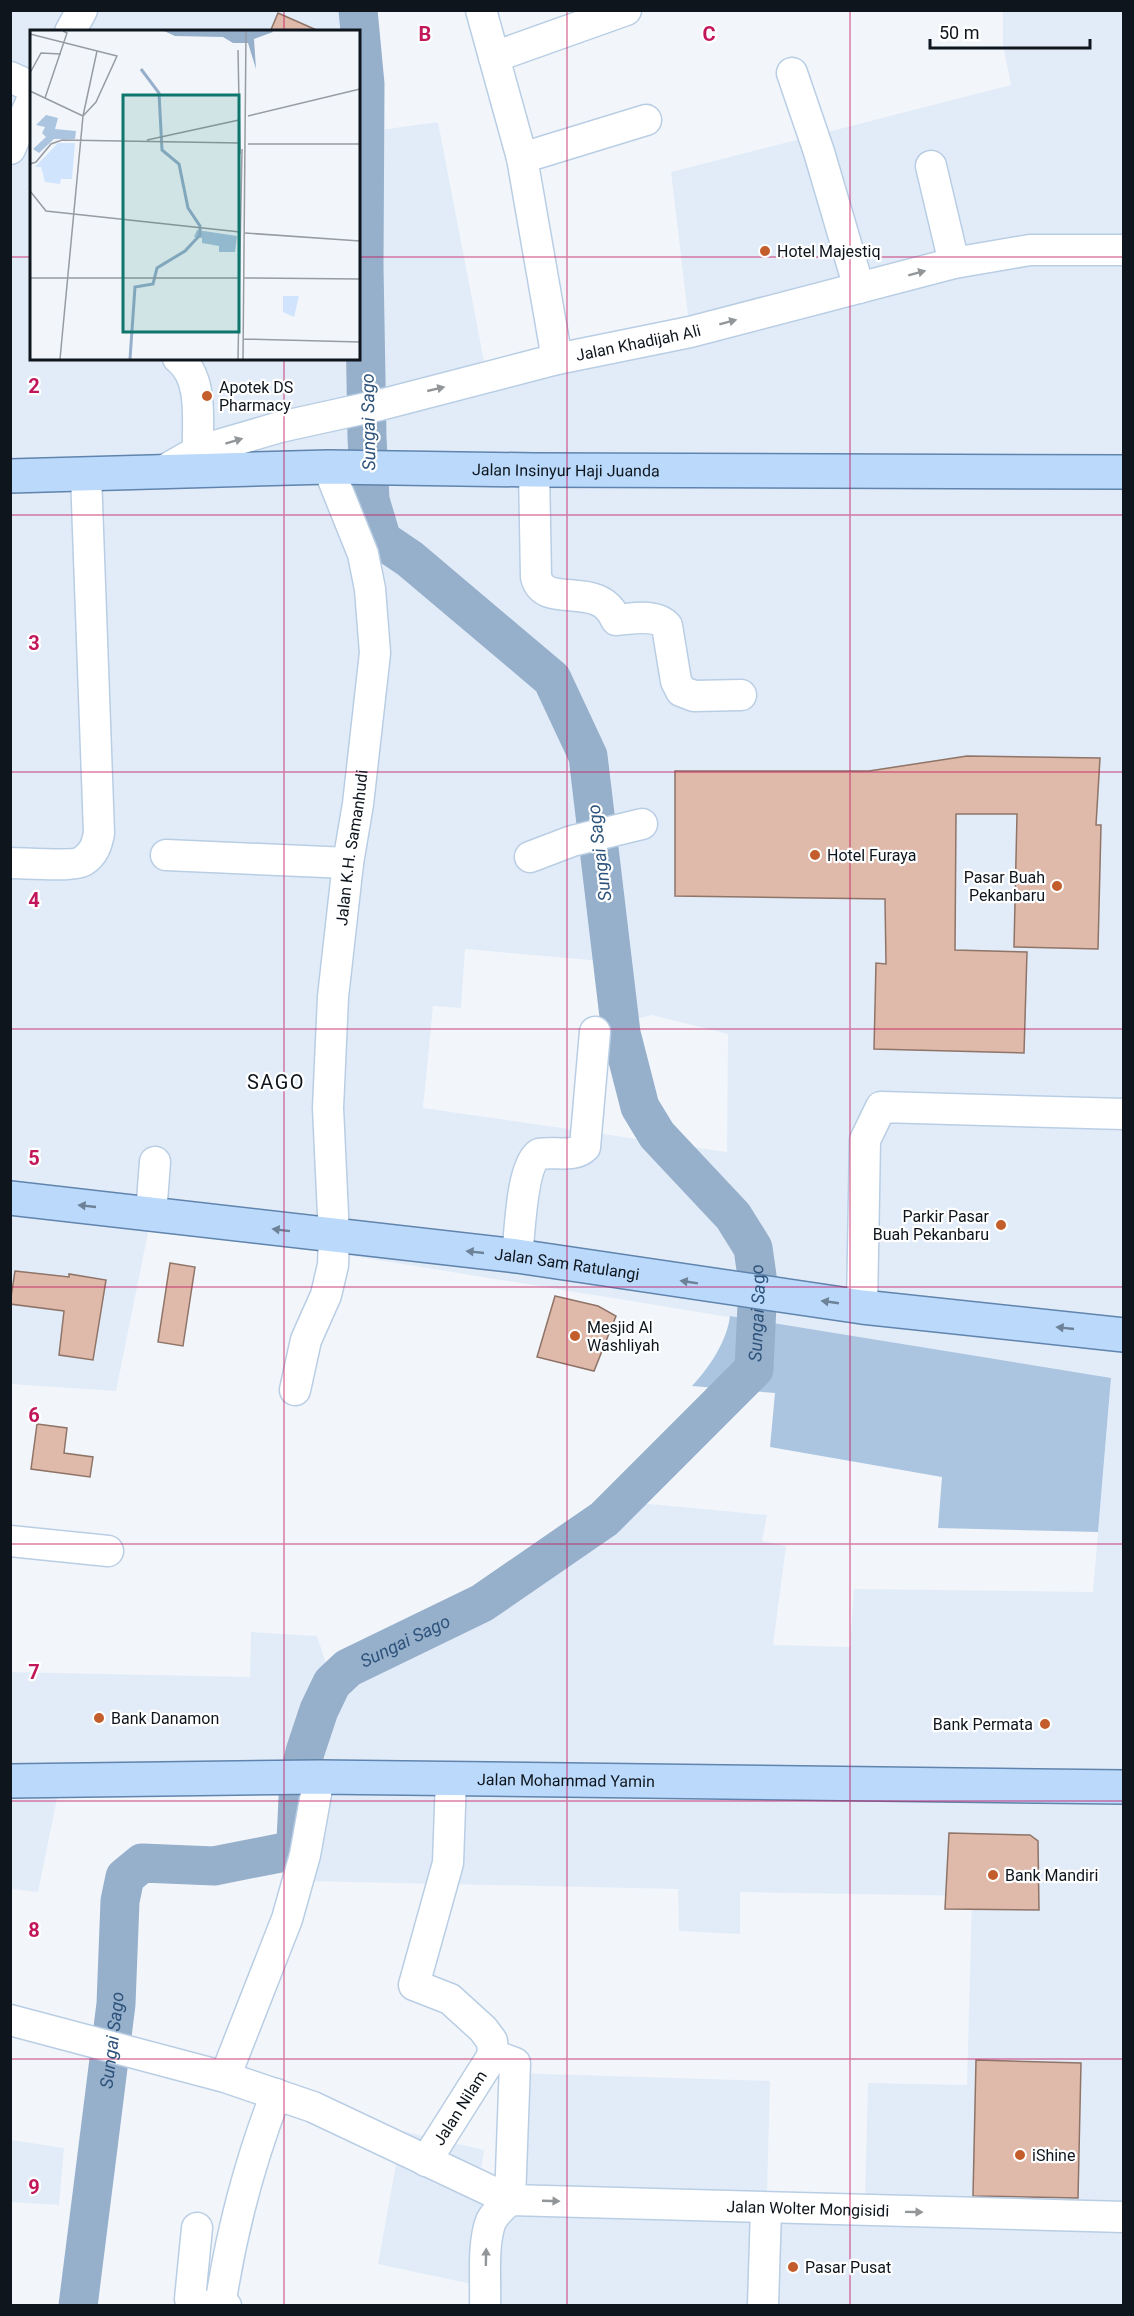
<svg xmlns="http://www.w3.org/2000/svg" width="1134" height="2316" font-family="Roboto,sans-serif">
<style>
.built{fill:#e2ecf8;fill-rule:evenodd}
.forest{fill:#abc5e1}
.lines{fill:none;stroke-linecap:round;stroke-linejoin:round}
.river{stroke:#96afcb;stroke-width:39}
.building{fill:#dfb9aa;stroke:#8f7468;stroke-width:1.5}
.minor-casing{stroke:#b9cee4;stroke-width:33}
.major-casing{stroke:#6084ac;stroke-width:36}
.minor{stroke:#fff;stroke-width:30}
.major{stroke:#bad9fb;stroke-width:33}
.oneway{fill:#939699}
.oneway2{fill:#6d8197}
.grid{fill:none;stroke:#c2185b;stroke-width:1.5;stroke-opacity:0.55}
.poi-dot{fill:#c35d2c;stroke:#fff;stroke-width:2}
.labels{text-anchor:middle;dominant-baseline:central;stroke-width:4.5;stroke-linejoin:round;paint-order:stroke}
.poi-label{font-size:16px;fill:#0e151d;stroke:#fff;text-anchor:start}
.street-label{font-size:16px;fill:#0e151d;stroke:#fff}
.water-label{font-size:18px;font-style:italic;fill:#2f547c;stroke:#fff}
.quarter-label{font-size:20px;letter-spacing:1.5px;fill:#0e151d;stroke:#fff}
.inset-river{fill:none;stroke:#96afcb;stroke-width:3}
.inset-road{fill:none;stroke:#979ca2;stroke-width:1.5}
.view{fill:#0f766e;fill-opacity:0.15;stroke:#0f766e;stroke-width:3}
.inset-edge{fill:none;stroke:#0e151d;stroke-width:3}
.grid-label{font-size:20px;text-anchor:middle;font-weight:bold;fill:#c2185b;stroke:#fff;stroke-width:4.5;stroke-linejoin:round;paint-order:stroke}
</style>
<rect width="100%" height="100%" fill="#f2f6fb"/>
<g class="built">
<path d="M11,11H357L358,31L32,32V358H358L359,33L366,132L438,122L487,377L690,332L671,172L1011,85L1003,45V11H1123V2305H475L476,2285L378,2264L402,2131L484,2150L477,2195L509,2200L512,2073L770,2081L767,2194L865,2198L868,2083L967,2085L972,1896L740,1892V1934L679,1931L678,1889L306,1881L317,1788L59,1789L38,1892L11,1889V1672L250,1677L251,1632L317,1636L327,1666L326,1679L357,1659L440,1618L607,1500L767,1515L762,1541L786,1546L773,1645L850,1647L854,1589L1093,1592L1111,1379L150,1223L116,1391L11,1384ZM465,949L601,961L610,1025L652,1015L728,1034L727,1152L423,1108L433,1006L461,1008Z"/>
<path d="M11,2140L64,2148L59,2205L11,2202Z"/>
</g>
<path class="forest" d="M730,1316L1111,1378L1098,1532L938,1528L942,1477L770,1447L775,1393L692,1386C709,1368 727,1341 730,1316Z"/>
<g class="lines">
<path class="river" id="s1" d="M78,2306L116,2004L120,1901L125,1877L142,1863L214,1866L285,1852L293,1848L296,1841L299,1778L305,1752L319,1710L332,1683L348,1668L482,1603L604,1519L754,1369L758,1283L753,1248L733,1216L657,1135L640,1107L621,1033L588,756L552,679L410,559L382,540L370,500L367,437L364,266L365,84L358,10"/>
</g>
<g class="building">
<path d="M278,13L321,32H270Z"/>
<path d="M967,756L1100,758L1096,825H1101L1098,949L1014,947L1017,814H956L955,950L1027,952L1024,1053L874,1049L876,963L886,964L885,899L675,896V771H869Z"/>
<path d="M170,1263L195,1267L183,1346L158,1342Z"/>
<path d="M15,1271L69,1277V1274L106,1280L93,1360L59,1355L64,1311L10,1304Z"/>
<path d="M555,1296L598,1306L616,1316L594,1371L537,1357Z"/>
<path d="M37,1424L67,1428L64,1453L93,1457L90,1477L31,1469Z"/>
<path d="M949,1833L1030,1835L1038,1841L1039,1910L945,1909Z"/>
<path d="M976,2060L1081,2063L1078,2198L973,2196Z"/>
</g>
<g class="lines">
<defs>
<g id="minor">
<path d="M481,10L522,158L557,359"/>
<path d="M70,32L82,10"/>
<path d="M494,57L626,10"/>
<path d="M792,73L819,152L859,288"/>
<path d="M10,77L32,87"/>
<path d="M10,149L32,100"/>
<path d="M522,158L646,120"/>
<path d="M931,166L954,263"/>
<path d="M178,358C204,378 197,421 198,451"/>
<path d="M534,470L536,577C544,611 600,578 616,620C631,619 656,613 667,626L676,681L681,691L694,696L741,695"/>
<path id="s2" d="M161,472L198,451L280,427L380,405L557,359L690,332L954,263L1030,250H1124"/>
<path d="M166,855L348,863"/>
<path d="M530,857L572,841L642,824"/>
<path d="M10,863C25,863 74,867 83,861C94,854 97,844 99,833L86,475"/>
<path d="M151,1214L155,1162"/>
<path d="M517,1256C520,1234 521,1166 539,1154C554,1151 574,1158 585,1147L595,1032"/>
<path d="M862,1307L865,1140L881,1107L1124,1114"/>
<path id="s3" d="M295,1390L306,1340L326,1295L333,1265L334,1236L328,1108L333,997L348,863L358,804L375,653L370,589L363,554L328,467"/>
<path d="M10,1541L108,1551"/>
<path d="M10,2020L225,2077L313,2107L510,2200L515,2063L493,2055L492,2041L483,2029L450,1999L414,1985L448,1863L451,1779"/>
<path d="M225,2077L287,1919L305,1855L319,1777"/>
<path id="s4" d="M426,2161L493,2055"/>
<path d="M197,2228L190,2299L192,2305L217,2306"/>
<path d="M226,2306L221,2300C232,2229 250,2161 276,2094"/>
<path id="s5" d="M485,2306C486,2281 482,2244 491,2221C495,2213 503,2206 510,2200L1124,2217"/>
<path d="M763,2306L766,2208"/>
</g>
<g id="major">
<path id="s6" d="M10,476L328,467L534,470L1124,472"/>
<path id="s7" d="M10,1198L517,1256L862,1307L1124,1335"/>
<path id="s8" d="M10,1781L319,1777L1124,1787"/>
</g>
</defs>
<use href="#minor" class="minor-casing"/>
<use href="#major" class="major-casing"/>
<use href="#minor" class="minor"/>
<use href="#major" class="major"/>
</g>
<defs><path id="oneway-solid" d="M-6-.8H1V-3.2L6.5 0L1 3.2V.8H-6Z" transform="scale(1.5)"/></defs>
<g class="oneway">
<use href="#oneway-solid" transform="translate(917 273) rotate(-15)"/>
<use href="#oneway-solid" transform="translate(728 322) rotate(-15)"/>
<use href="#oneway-solid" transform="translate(436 389) rotate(-13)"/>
<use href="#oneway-solid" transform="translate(234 441) rotate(-17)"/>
<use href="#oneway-solid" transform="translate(551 2201) rotate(2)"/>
<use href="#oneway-solid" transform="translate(914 2212) rotate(1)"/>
<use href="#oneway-solid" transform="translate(486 2257) rotate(-89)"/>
</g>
<g class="oneway2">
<use href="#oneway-solid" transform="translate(87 1206) rotate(-174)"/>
<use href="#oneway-solid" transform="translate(281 1230) rotate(-173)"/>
<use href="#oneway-solid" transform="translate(475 1252) rotate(-174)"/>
<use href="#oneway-solid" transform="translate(689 1282) rotate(-171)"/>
<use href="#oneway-solid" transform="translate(830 1302) rotate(-172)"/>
<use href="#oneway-solid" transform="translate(1065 1328) rotate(-174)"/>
</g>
<path class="grid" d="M284,10V32M567,10V2306M850,10V2306M10,257H32M358,257H1124M284,358V2306M10,515H1124M10,772H1124M10,1029H1124M10,1287H1124M10,1544H1124M10,1801H1124M10,2059H1124"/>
<g class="poi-dot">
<circle cx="765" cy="251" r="6"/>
<circle cx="207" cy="396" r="6"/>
<circle cx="815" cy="855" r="6"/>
<circle cx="1057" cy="886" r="6"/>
<circle cx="1001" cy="1225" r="6"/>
<circle cx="575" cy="1336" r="6"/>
<circle cx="99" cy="1718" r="6"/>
<circle cx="1045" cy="1724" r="6"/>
<circle cx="993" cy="1875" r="6"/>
<circle cx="1020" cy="2155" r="6"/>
<circle cx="793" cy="2267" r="6"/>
</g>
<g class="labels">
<g class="poi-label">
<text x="777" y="251">Hotel Majestiq</text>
<text x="219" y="387">Apotek DS<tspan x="219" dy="18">Pharmacy</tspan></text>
<text x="827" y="855">Hotel Furaya</text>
<text x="1045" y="877" text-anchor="end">Pasar Buah<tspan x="1045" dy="18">Pekanbaru</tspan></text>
<text x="989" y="1216" text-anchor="end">Parkir Pasar<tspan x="989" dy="18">Buah Pekanbaru</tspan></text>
<text x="587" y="1327">Mesjid Al<tspan x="587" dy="18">Washliyah</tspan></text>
<text x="111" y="1718">Bank Danamon</text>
<text x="1033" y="1724" text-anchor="end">Bank Permata</text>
<text x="1005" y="1875">Bank Mandiri</text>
<text x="1032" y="2155">iShine</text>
<text x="805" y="2267">Pasar Pusat</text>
</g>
<g class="street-label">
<text stroke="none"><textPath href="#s2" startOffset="496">Jalan Khadijah Ali</textPath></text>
<text stroke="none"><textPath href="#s6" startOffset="556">Jalan Insinyur Haji Juanda</textPath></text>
<text stroke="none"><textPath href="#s3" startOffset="550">Jalan K.H. Samanhudi</textPath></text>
<text stroke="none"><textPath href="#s7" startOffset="561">Jalan Sam Ratulangi</textPath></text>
<text stroke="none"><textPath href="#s8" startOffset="556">Jalan Mohammad Yamin</textPath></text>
<text stroke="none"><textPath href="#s4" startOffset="63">Jalan Nilam</textPath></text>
<text stroke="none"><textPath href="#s5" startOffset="412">Jalan Wolter Mongisidi</textPath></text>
</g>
<g class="water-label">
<text transform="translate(368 422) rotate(-91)">Sungai Sago</text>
<text transform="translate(599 853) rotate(-97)">Sungai Sago</text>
<text stroke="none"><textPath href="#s1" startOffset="1366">Sungai Sago</textPath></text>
<text stroke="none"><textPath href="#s1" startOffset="864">Sungai Sago</textPath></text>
<text stroke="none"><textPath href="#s1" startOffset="268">Sungai Sago</textPath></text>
</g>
<g class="quarter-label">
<text x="276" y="1082">SAGO</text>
</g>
</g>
<g transform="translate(30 30)">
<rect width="330" height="330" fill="#f2f6fb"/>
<path d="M28,113H45L42,149H31L30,154L15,152L11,137H5ZM253,266H269L264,287L253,282Z" fill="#d0e5fd"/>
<path d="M16,85L28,88L25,99L46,101L45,109H24L9,123L3,119L16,107L12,103L15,97L6,95ZM167,200L207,206L205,222H189V216L172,213V208L164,207Z" fill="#abc5e1"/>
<path d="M134,1H242L243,2L224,9L226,39L218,13H203L193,7L145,6Z" fill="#96afcb"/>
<path class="inset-river" d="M100,329L105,257L123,254L127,238L155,221L170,205V196L158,178L149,134L132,120L129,63L111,39"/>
<path class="inset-road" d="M0,4L87,26L66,72L53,86M208,20L210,124M0,43L11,23L31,24M0,61L53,86L30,329M15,68L37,3L33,1M53,86L67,21M218,86L330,59M117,110L209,90M218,114H330M0,134L6,132L21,114L32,110L210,113M0,161L16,181L210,202M215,203L330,211M0,248H37M37,248H208M214,248L330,249M213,309L330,312M208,329L212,119M213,329L216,1"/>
<path class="view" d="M93,65H209V302H93Z"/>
<rect width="330" height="330" class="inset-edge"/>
</g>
<g class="grid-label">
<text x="425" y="41">B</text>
<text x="709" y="41">C</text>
<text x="34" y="393">2</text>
<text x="34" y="650">3</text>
<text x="34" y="907">4</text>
<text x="34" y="1165">5</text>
<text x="34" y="1422">6</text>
<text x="34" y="1679">7</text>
<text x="34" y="1937">8</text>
<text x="34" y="2194">9</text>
</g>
<rect width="1134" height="2316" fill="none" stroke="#0e151d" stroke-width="24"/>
<path d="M930 39v9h160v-9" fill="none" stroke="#0e151d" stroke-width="3"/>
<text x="939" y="39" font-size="18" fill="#0e151d" stroke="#ffffff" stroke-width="4.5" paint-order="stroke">50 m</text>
</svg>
